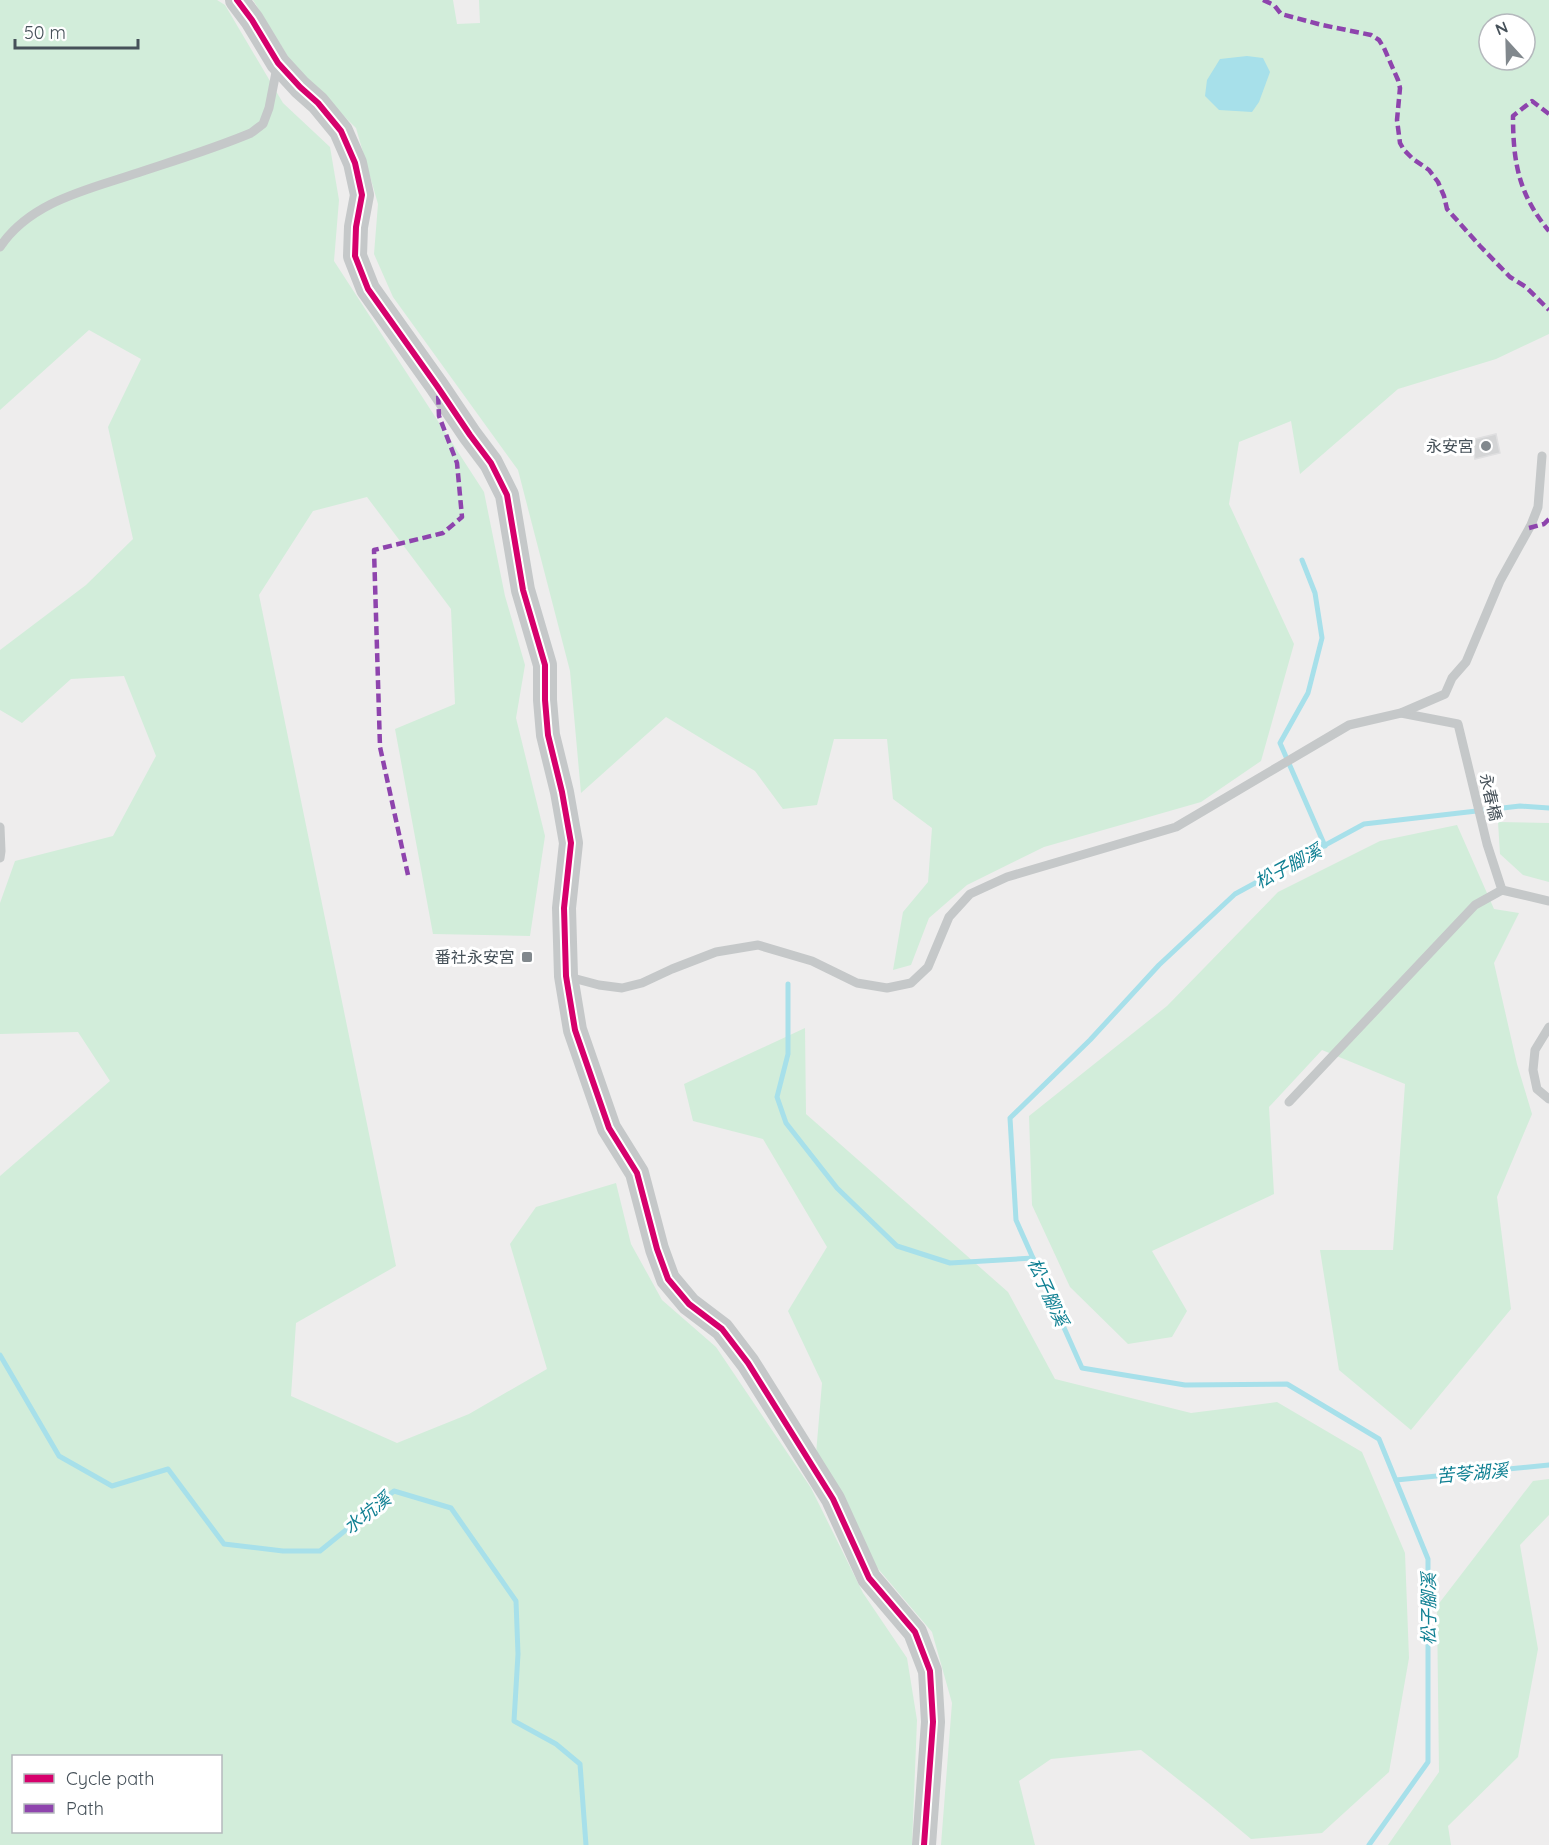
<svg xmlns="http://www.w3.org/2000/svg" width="1549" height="1845" font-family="Quicksand,'Noto Sans TC',sans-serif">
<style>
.green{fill:#d2edda;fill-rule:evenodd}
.water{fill:#a7e0ea}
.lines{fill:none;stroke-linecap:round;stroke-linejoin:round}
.stream{stroke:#a7e0ea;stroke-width:5}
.building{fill:#d4d5d6;stroke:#dfdfe0;stroke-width:1.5}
.service{stroke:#c5c8c9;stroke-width:9}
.tertiary{stroke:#c5c8c9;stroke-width:24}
.quiet{stroke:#8e44ad;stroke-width:4.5;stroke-dasharray:9 4.5;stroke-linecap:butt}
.cycleway-casing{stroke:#fff;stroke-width:10}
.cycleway{stroke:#d6006c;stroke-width:6}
.poi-dot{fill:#81888d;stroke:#fff;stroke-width:2}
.labels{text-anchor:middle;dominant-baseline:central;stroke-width:6;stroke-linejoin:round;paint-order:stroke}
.poi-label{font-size:16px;fill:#465159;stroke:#fff;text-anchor:end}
.street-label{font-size:16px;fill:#465159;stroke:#fff}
.water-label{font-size:18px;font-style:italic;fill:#108093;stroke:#fff}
</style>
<rect width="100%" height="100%" fill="#eeeded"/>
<g class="green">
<path d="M0,0H217L225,5L283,103L330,147L339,200L334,261L484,492L505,596L525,665L516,718L545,836L530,936L433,934L395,729L455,704L451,609L367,497L313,511L259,595L396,1266L296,1323L291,1396L397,1443L469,1414L547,1369L510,1244L536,1207L616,1183L631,1244L662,1300L716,1347L811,1488L863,1593L907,1658L917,1720L912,1845H0V1176L110,1081L78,1032L0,1034V903L15,861L113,836L156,756L124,676L71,679L22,723L0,710V650L86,585L133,539L108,427L141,359L89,330L0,410ZM14,1756H220V1832H14Z"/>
<path d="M253,0H453L457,24L480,23L479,0H1549V334L1496,359L1398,389L1300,474L1291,421L1239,442L1229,504L1294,644L1261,761L1201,802L1044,847L967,885L929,918L911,965L893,970L903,912L928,882L932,828L893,799L887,739H834L817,805L783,809L755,771L666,717L581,793L570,671L518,470L393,297L374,254L378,204L356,128L295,68ZM1489,24H1525V60H1489Z"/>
<path d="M1498,822L1549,823V882L1523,875L1500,854Z"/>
<path d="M1457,825L1494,909L1519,913L1494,963L1517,1064L1532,1114L1497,1197L1511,1309L1411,1430L1339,1370L1320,1250H1393L1405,1084L1322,1050L1269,1107L1274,1194L1152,1251L1187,1311L1172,1337L1128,1344L1070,1287L1032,1205L1029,1116L1167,1006L1278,892L1380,841Z"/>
<path d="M805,1028L806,1114L1008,1292L1055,1379L1191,1413L1277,1402L1362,1452L1405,1553L1409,1658L1389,1772L1322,1833L1251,1839L1208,1803L1141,1750L1051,1759L1019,1781L1035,1845H941L952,1703L932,1632L874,1564L816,1454L822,1383L788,1311L827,1247L763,1139L693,1121L684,1084Z"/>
<path d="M1549,1479V1515L1520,1545L1538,1649L1518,1757L1448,1826L1451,1845H1388L1439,1772L1437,1606L1533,1481Z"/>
</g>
<path class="water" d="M1247,56L1263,58L1270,72L1259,102L1252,112L1219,110L1205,96L1207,80L1220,59Z"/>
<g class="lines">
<g class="stream">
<path d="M1302,560L1315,593L1322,638L1308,693L1280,743L1325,846"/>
<path d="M788,984V1054L777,1097L786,1123L837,1188L897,1246L950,1263L1033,1258"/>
<path d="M0,1355L59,1456L112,1486L168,1469L224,1544L283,1551H320L394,1491L451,1508L516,1601L518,1654L514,1721L556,1744L580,1764L586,1845"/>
<path d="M1396,1480L1549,1465"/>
<path d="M1369,1845L1428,1762V1559L1379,1439L1287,1384L1185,1385L1082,1368L1016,1220L1010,1118L1090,1040L1159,965L1235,894L1364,824L1520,806L1549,808"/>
</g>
</g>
<path class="building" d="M1496,434L1500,453L1475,459L1471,440Z"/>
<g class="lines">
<g class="service">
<path d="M0,247C30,202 86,190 134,174C173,161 213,149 251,133L263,124L269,108L277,67"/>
<path d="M1401,713L1458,724L1487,844L1502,890"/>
<path d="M0,827L1,851L0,858"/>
<path d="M569,977L599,985L622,988L642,983L672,969L716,952L758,945L812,961L857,983L887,988L911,983L928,967L949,917L970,894L1007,877L1176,827L1349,725L1401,713L1445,694L1452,678L1466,662L1500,581L1531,525L1538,507L1542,456"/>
<path d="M1549,1027L1535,1050L1533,1070L1537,1089L1549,1099"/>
<path d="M1289,1102L1475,905L1502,890L1549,901"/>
</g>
<path class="tertiary" d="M237,0L252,20L278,63L300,87L318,103L341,131L355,163L362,195L356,227L355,256L368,289L437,386L470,435L491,463L507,495L523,590L545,665V700L548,735L562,792L571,843L564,908L566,976L575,1030L609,1128L637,1173L657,1249L668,1279L689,1304L722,1329L748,1363L833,1499L869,1578L915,1632L930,1671L933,1722L924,1845"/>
<g class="quiet">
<path d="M1263,0L1274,5L1281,14L1322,25L1371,35L1379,40L1384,48L1398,80L1400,88L1397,120L1400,143L1404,150L1413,159L1429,170L1438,182L1444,196L1447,209L1480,246L1510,277L1526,287L1549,310"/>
<path d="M1549,114L1532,101L1513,116C1513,163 1519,195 1549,231"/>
<path d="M1529,528L1544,524L1549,519"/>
<path d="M408,875L380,747L374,550L443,533L462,517L457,463L439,416L438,392"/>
</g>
<defs>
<path id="cycleway" d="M237,0L252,20L278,63L300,87L318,103L341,131L355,163L362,195L356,227L355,256L368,289L437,386L470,435L491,463L507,495L523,590L545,665V700L548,735L562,792L571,843L564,908L566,976L575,1030L609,1128L637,1173L657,1249L668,1279L689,1304L722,1329L748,1363L833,1499L869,1578L915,1632L930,1671L933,1722L924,1845"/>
</defs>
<use href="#cycleway" class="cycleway-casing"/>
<use href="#cycleway" class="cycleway"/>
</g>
<g class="poi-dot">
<circle cx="1486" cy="446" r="6"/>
<rect x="521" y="951" width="12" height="12" rx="3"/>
</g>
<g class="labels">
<g class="poi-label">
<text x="1474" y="446">永安宮</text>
<text x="515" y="957">番社永安宮</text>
</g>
<g class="street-label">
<text transform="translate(1491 797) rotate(77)">永春橋</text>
</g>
<g class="water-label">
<text transform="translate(1288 866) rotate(-28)">松子腳溪</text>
<text transform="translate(1048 1292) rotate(66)">松子腳溪</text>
<text transform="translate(1472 1473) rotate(-5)">苦苓湖溪</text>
<text transform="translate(367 1513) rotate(-38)">水坑溪</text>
<text transform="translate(1428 1609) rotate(-90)">松子腳溪</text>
</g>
</g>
<rect x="12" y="1755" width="210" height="78" fill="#ffffff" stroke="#b5b9bd" stroke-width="1.5"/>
<rect x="24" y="1774" width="30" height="9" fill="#d6006c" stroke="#b5b9bd" stroke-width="1.5"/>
<text x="66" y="1785" font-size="18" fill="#465159">Cycle path</text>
<rect x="24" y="1804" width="30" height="9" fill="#8e44ad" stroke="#b5b9bd" stroke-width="1.5"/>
<text x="66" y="1815" font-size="18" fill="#465159">Path</text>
<g transform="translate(1507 42) rotate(338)"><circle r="28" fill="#ffffff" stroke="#b5b9bd" stroke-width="1.5"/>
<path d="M0-4.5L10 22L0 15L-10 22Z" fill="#81888d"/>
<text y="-9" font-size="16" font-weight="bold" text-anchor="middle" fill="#465159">N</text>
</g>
<path d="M15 39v9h123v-9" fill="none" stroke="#465159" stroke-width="3"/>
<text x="24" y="39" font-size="18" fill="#465159" stroke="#ffffff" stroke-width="4.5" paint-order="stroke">50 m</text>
</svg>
